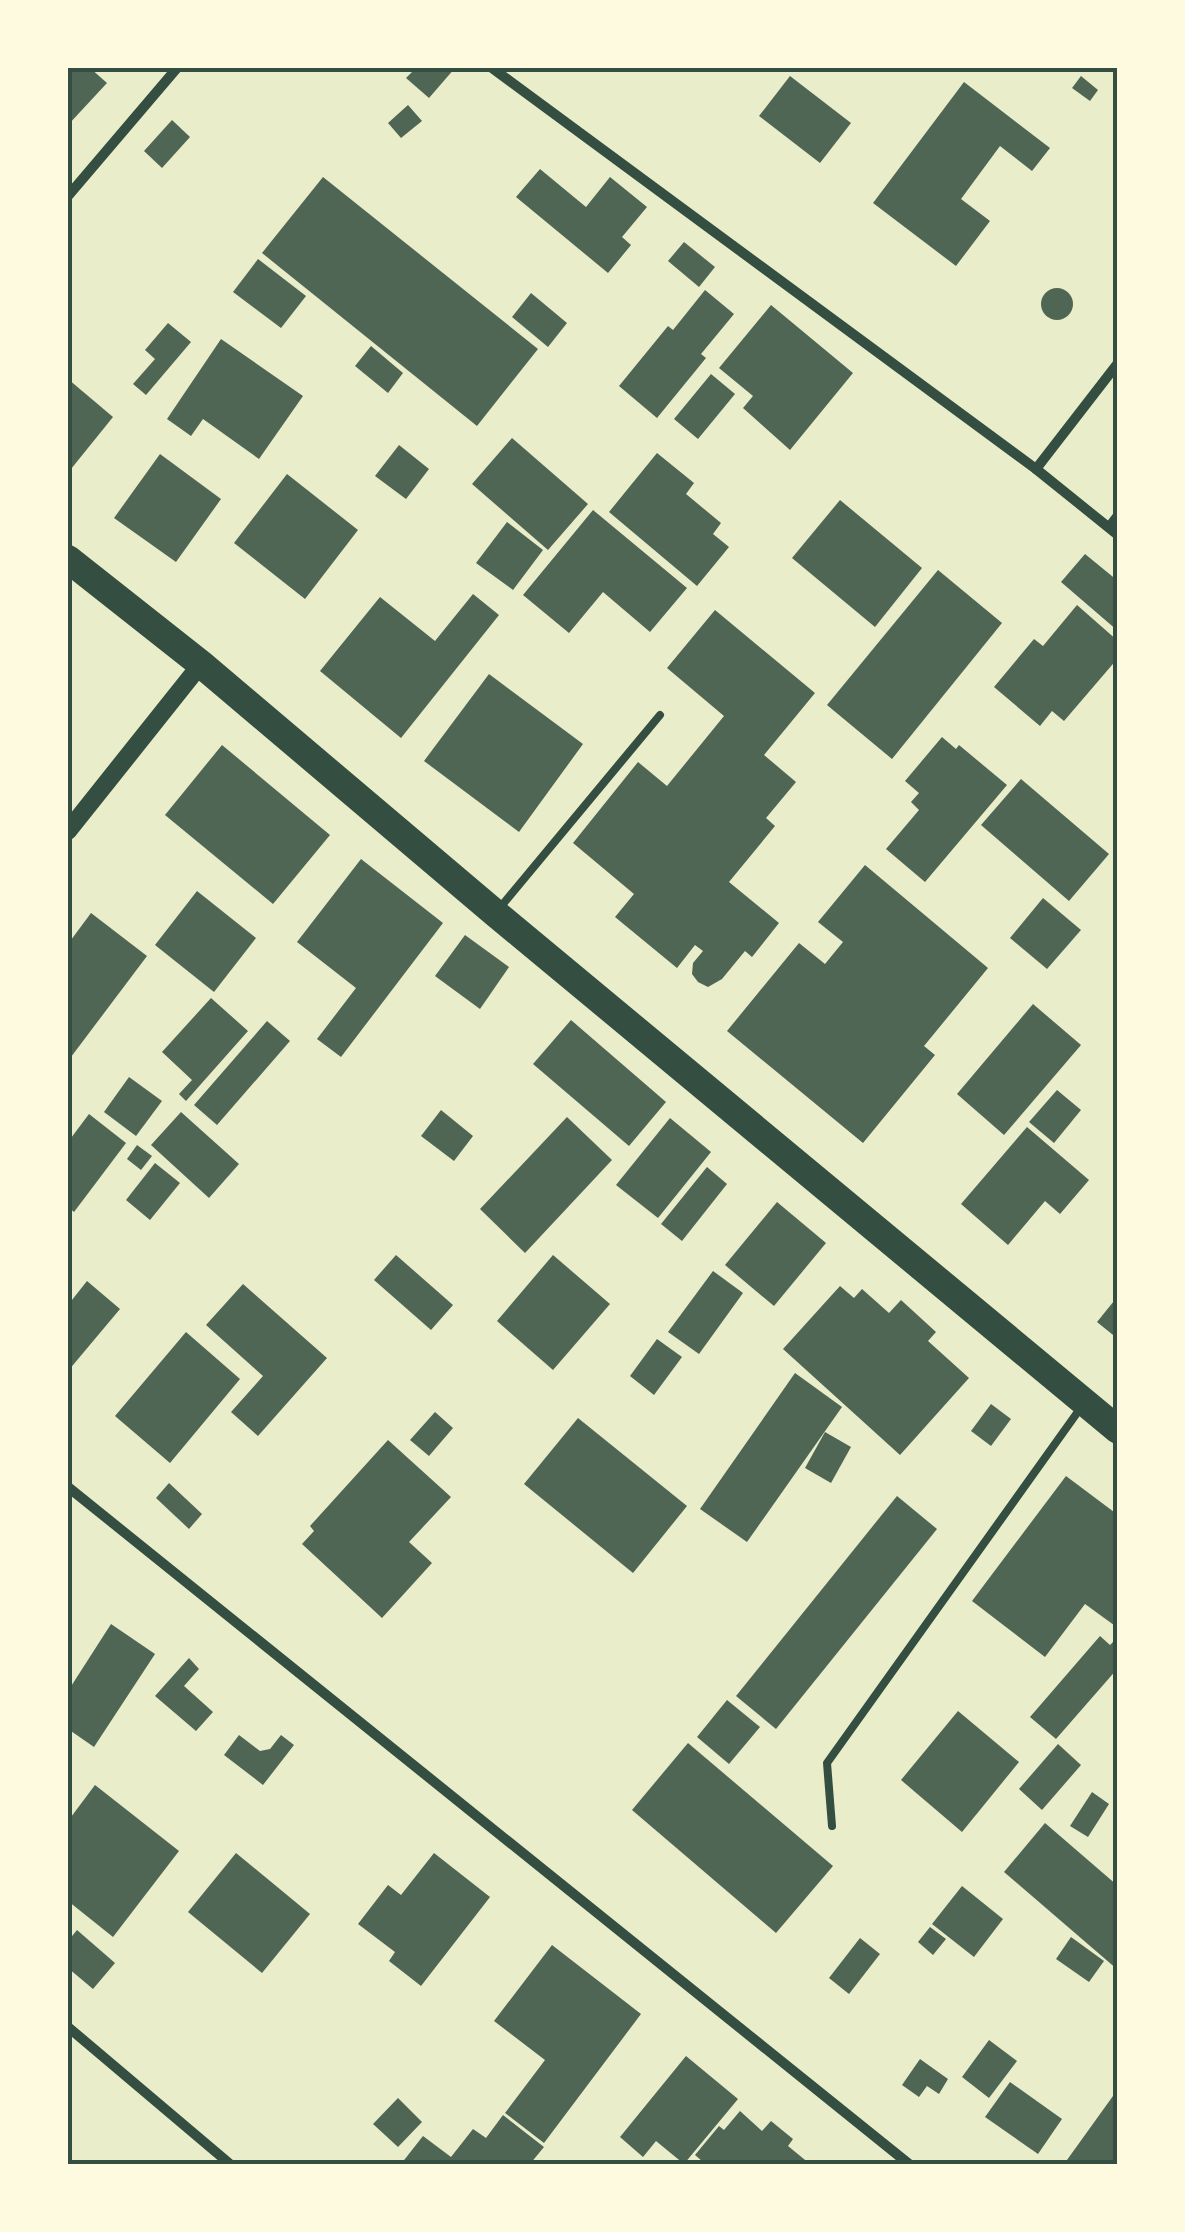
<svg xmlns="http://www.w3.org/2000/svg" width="1185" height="2232" font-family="Cabin,sans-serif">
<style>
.building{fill:#4f6655}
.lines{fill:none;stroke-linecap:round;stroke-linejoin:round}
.service{stroke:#344e41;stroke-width:8}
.minor{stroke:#344e41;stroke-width:10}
.tertiary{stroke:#344e41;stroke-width:18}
.trunk{stroke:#344e41;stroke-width:28}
.neatline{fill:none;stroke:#344e41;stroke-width:4}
</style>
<rect width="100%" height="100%" fill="#e9edc9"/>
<g class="building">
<path d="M68,68H90L107,83L68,125Z"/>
<path d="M416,68H455L429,98L406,78Z"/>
<path d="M790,76L851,123L820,163L759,116Z"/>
<path d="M1081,76L1098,90L1090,101L1072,88Z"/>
<path d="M964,82L1050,148L1032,171L1000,146L961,199L990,221L956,266L873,203Z"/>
<path d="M408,105L422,121L401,138L388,123Z"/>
<path d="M172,120L190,137L162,168L144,151Z"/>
<path d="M540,169L586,207L610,177L647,207L622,237L631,245L608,273L516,197Z"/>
<path d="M323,177L538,349L477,426L262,253Z"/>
<path d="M684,242L715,267L699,287L668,261Z"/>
<path d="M258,259L306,296L281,328L233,292Z"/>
<circle cx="1057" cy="304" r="16"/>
<path d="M705,290L734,314L701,354L706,358L657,418L619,386L668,326L673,330Z"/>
<path d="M531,293L567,323L548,347L512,317Z"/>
<path d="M771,305L853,373L790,450L743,408L753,396L719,368Z"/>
<path d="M168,323L191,342L146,395L133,384L155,359L145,350Z"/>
<path d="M221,339L303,396L259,459L203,419L191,436L167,419Z"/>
<path d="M371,346L403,373L388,393L355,366Z"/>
<path d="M711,374L735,394L698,439L674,419Z"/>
<path d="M68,379L113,417L71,469L68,466Z"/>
<path d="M512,438L588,504L548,550L472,484Z"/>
<path d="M399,445L429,469L406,499L375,476Z"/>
<path d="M657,453L694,483L686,494L721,523L713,534L729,547L697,586L609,512Z"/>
<path d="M160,454L221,499L176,562L114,518Z"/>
<path d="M287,474L358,530L305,599L234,543Z"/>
<path d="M840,500L922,568L875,627L792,558Z"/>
<path d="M593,510L687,588L650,632L603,592L569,633L523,595Z"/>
<path d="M507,522L543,550L513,590L476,563Z"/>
<path d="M1085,554L1118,581V631L1061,582Z"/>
<path d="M938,570L1002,623L892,759L827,705Z"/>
<path d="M473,594L499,615L401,738L320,671L380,597L435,641Z"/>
<path d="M1077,605L1118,641V658L1064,721L1052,711L1040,726L994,687L1034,639L1043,646Z"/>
<path d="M715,610L815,693L764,755L796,782L766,818L775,826L729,882L779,923L752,957L745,951L722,979L708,987L698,982L692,974L693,963L703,951L695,945L677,968L615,917L634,894L573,843L638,762L667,786L724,716L667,668Z"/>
<path d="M489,674L583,744L519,832L424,761Z"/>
<path d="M942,737L956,749L959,745L1007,785L925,882L886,849L919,810L911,802L919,793L905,781Z"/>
<path d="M222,745L330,835L273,904L165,815Z"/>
<path d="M1021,779L1109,854L1069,901L981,825Z"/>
<path d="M361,859L443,923L341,1057L317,1039L356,988L297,942Z"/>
<path d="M865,865L988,968L924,1046L935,1055L863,1143L727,1031L799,943L825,964L843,942L818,922Z"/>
<path d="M197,891L256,938L214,992L155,945Z"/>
<path d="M1043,898L1081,930L1047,969L1010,938Z"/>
<path d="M91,913L147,956L68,1061V944Z"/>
<path d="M465,935L509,967L480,1009L435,976Z"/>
<path d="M211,998L248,1031L186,1101L179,1094L192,1080L162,1052Z"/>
<path d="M1033,1004L1081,1045L1004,1135L957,1094Z"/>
<path d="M571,1020L666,1102L629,1146L533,1064Z"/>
<path d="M267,1021L290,1041L217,1125L194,1105Z"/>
<path d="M129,1077L162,1101L136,1136L104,1112Z"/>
<path d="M1057,1090L1081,1110L1054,1143L1029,1122Z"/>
<path d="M441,1110L473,1136L454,1161L421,1136Z"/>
<path d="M181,1112L239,1164L209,1198L151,1145Z"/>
<path d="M89,1114L126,1143L74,1212L68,1207V1142Z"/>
<path d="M567,1117L612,1160L525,1253L480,1209Z"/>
<path d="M670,1118L711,1152L658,1218L616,1185Z"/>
<path d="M1027,1127L1089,1180L1060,1214L1045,1201L1008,1245L961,1204Z"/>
<path d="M137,1145L152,1156L141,1170L127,1159Z"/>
<path d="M155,1163L180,1183L150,1220L126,1200Z"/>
<path d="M707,1167L727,1184L682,1241L661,1224Z"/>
<path d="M777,1202L826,1243L774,1306L725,1265Z"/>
<path d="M396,1255L453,1305L431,1330L374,1280Z"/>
<path d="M553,1255L610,1304L553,1370L497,1321Z"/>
<path d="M713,1271L743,1293L699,1354L668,1332Z"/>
<path d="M87,1281L120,1309L68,1371V1305Z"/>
<path d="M243,1284L327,1358L258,1436L231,1412L263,1376L206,1325Z"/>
<path d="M840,1286L854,1298L862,1289L889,1313L901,1300L936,1332L928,1341L969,1378L900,1455L783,1349Z"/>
<path d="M1118,1296V1339L1097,1322Z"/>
<path d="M186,1332L240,1379L170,1463L115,1416Z"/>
<path d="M657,1339L682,1357L654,1395L630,1376Z"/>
<path d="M795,1373L842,1407L747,1542L700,1509Z"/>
<path d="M991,1404L1011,1419L991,1446L971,1431Z"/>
<path d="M435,1412L453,1428L429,1456L410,1440Z"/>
<path d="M578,1418L687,1506L633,1573L524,1484Z"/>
<path d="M825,1432L851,1447L831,1483L805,1468Z"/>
<path d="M388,1440L451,1497L409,1542L432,1563L382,1618L302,1544L314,1531L310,1526Z"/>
<path d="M1066,1476L1118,1515V1628L1085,1604L1045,1657L972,1601Z"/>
<path d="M169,1483L202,1514L189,1529L156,1498Z"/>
<path d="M897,1496L937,1529L776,1729L736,1696Z"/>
<path d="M111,1624L155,1654L94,1747L68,1729V1691Z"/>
<path d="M1100,1636L1110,1645L1118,1637V1668L1056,1739L1030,1717Z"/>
<path d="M189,1658L199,1669L184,1686L213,1712L196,1731L155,1696Z"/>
<path d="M727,1700L760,1727L729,1764L697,1737Z"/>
<path d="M958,1711L1019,1762L962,1832L901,1780Z"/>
<path d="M239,1735L260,1751L270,1749L281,1735L294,1745L263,1785L224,1755Z"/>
<path d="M688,1743L833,1866L776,1933L632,1810Z"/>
<path d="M1058,1744L1081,1765L1042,1810L1019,1789Z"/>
<path d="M95,1785L179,1851L113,1937L68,1901V1821Z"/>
<path d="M1092,1792L1109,1804L1088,1837L1070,1826Z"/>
<path d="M1045,1823L1118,1886V1970L1004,1872Z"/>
<path d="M236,1853L310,1914L262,1973L188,1912Z"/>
<path d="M434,1853L490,1897L421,1986L389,1961L395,1952L358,1924L388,1885L401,1895Z"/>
<path d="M962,1886L1003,1919L974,1957L932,1924Z"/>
<path d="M930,1927L946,1939L933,1955L918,1942Z"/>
<path d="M77,1930L115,1963L93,1989L68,1968V1941Z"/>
<path d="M1071,1937L1104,1961L1089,1982L1056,1959Z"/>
<path d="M860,1938L880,1954L849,1994L829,1978Z"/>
<path d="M552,1945L641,2014L544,2143L505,2113L545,2060L494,2021Z"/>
<path d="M989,2040L1017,2061L989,2098L962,2077Z"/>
<path d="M686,2056L738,2099L684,2164L656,2141L643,2157L620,2137Z"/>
<path d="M920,2059L948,2079L939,2094L927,2086L919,2097L902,2085Z"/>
<path d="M1010,2082L1062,2119L1038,2154L985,2117Z"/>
<path d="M1118,2089V2164H1074L1067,2160Z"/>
<path d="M398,2098L422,2122L398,2147L373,2124Z"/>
<path d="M740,2111L762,2131L771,2121L793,2139L788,2146L810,2164H699L702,2161L695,2155L719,2126L724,2130Z"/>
<path d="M503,2115L544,2147L530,2164H401L423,2136L451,2157L473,2129L486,2138Z"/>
</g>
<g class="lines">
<g class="service">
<path d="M1108,527L1118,514"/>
<path d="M498,910L660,715"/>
<path d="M832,1826L827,1763L1082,1406"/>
</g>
<g class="minor">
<path d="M492,68L1036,469L1118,535"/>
<path d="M68,196L177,68"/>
<path d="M1036,469L1118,363"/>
<path d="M68,1487L909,2164"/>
<path d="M68,2027L230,2164"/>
</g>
<path class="tertiary" d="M68,831L201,664"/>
<path class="trunk" d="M68,559L201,664L495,913L1118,1430"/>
</g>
<rect width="1185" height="2232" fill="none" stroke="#fefae0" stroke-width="140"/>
<rect x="70" y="70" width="1045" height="2092" class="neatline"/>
</svg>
